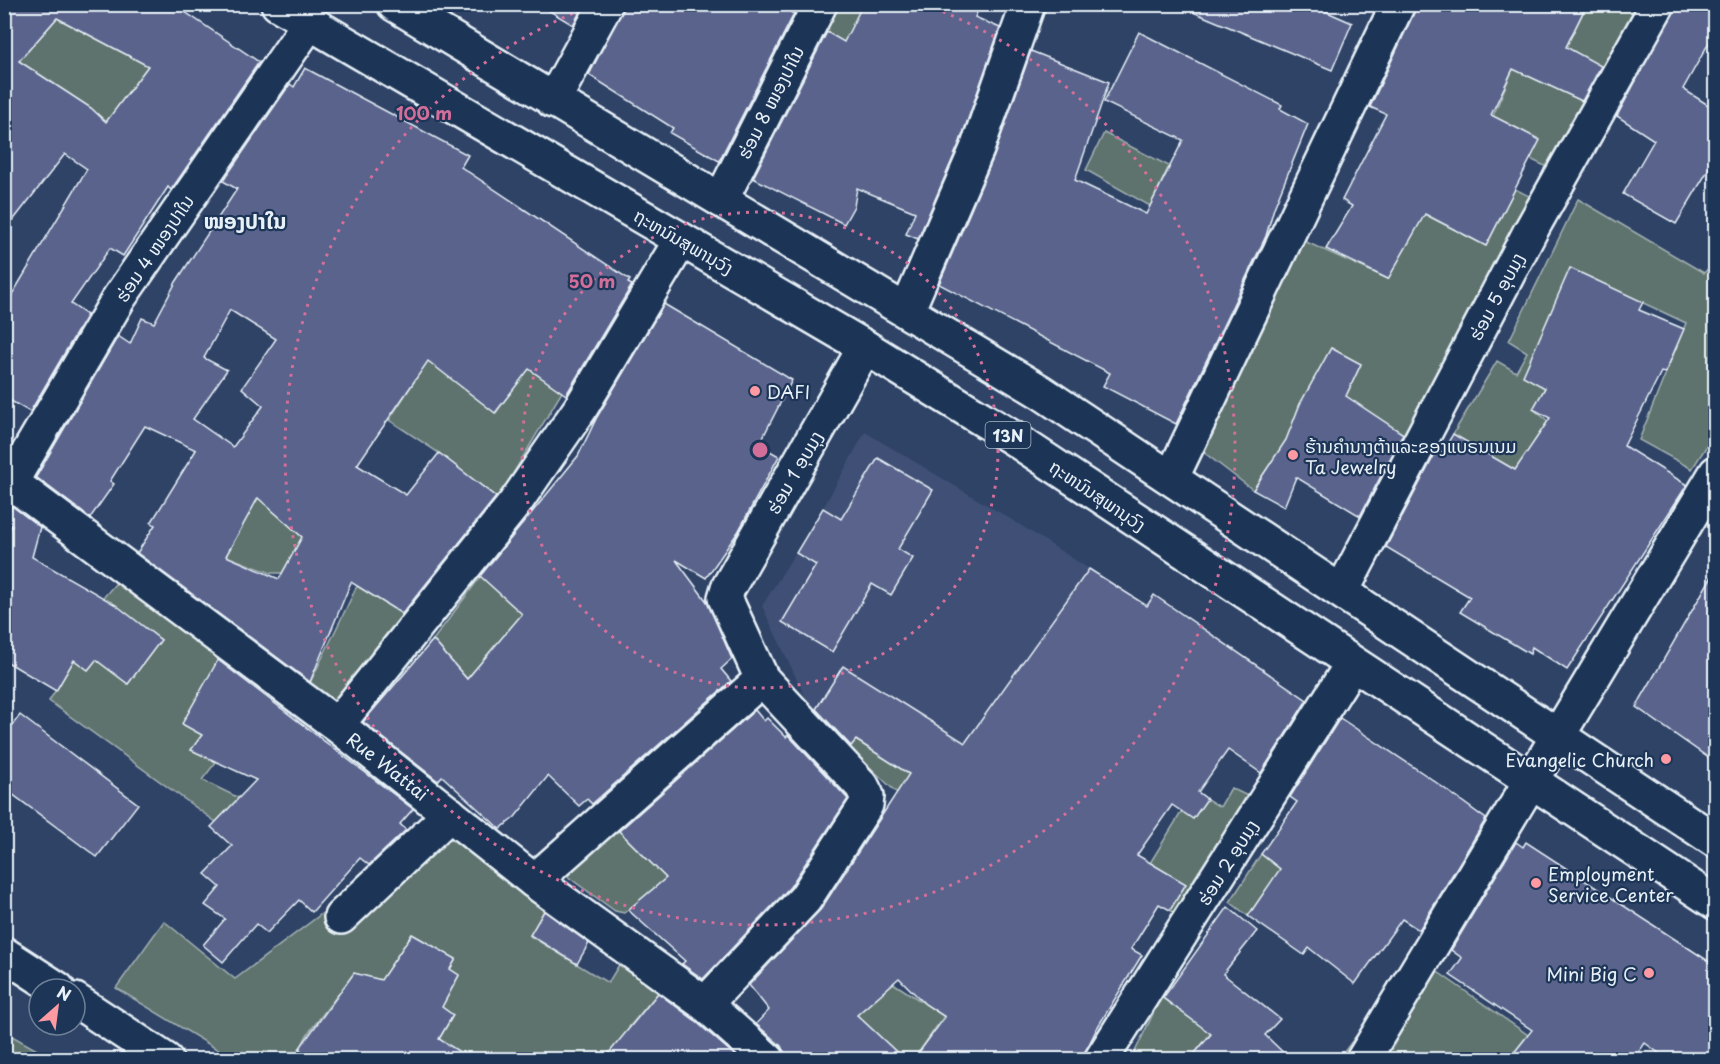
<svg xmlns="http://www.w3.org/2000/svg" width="1720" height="1064" font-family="'Playpen Sans','Noto Sans Lao',sans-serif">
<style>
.built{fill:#3f5075}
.green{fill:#5f736e;stroke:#a4b2b3;stroke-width:1.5;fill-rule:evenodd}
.building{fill:#5a648c;stroke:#e8f1f8;stroke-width:1.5;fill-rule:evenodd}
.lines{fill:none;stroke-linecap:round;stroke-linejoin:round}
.minor-casing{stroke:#e8f1f8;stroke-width:38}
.highway-casing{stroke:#e8f1f8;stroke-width:38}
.minor{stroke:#1d3557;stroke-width:33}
.highway{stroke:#1d3557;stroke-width:33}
.ring{fill:none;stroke:#d16f9a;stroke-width:3;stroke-dasharray:3 6}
.poi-dot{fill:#ff9aa2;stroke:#1d3557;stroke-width:2}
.labels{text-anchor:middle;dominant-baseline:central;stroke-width:4.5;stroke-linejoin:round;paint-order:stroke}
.shield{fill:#1d3557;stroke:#abb9c8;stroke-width:1.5}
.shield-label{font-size:16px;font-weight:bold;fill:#e8f1f8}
.street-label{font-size:18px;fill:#e8f1f8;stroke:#1d3557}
.poi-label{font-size:18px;fill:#e8f1f8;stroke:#1d3557;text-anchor:start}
.quarter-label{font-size:21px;font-weight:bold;fill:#e8f1f8;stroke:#1d3557}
.centre{fill:#d16f9a;stroke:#1d3557;stroke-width:3}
.ring-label{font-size:18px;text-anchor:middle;font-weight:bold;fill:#d16f9a;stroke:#1d3557;stroke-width:4.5;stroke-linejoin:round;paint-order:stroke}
</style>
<rect width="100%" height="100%" fill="#2f4367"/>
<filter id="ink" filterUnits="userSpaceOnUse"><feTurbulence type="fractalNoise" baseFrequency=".0167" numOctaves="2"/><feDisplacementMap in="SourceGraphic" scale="12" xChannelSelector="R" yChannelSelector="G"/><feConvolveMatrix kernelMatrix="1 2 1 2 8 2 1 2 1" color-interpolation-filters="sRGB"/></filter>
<g filter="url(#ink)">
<path class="built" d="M865,432L1017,523L1147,606L935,790L813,713L762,606L823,508Z"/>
<g class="green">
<path d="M840,5H864L831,69L812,59Z"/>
<path d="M1587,5H1645L1612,71L1586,60L1566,47Z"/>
<path d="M57,18L148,66L106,122L91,108L39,74L5,109L20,45L28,51Z"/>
<path d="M1513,69L1592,105L1553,176L1543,172L1545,166L1530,159L1539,139L1493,116Z"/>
<path d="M1104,133L1169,166L1150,206L1086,170Z"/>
<path d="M1511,187L1541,202L1407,436L1345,398L1361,364L1331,348L1300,404L1286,440L1253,490L1202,451L1304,241L1388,279L1424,214L1486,246L1504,211Z"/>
<path d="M1578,199L1704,273L1715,261V433L1692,469L1639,440L1686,323L1571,269L1549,380L1533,409L1548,421L1515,470L1453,434L1497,361L1516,372L1527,352L1509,341Z"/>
<path d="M496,346L562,392L484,522L474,514L490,493L439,453L389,420L414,382L389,364ZM463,388L510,393L496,413Z"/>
<path d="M258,497L313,517L282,573H271L226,556Z"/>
<path d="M481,576L532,623L512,626L467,679L433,640Z"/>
<path d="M121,577L221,655L182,724L202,735L191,750L216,762L202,780L239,798L216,822L49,701L74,660L88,670L96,660L128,684L161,640L103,598Z"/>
<path d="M357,586L409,618L338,709L309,685Z"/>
<path d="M813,713L926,785L897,793Z"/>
<path d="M1231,788L1254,799L1182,918L1170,910L1185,884L1150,863L1182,811L1193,819L1207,799L1220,807Z"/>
<path d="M449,828L546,907L530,936L608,983L625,955L663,987L629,1027L632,1029L604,1060L467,1059L439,1039L453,1016L442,1007L459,976L450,969L456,959L412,934L381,980L354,973L307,1035L295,1059H233L116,988L164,921L235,979L324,912L340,928Z"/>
<path d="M617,829L651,863L671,874L624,913L615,911L564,874Z"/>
<path d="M1261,854L1292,878L1267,888L1248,916L1230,902Z"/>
<path d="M1435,970L1528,1035L1509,1059L1338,1060L1365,1024L1392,1041Z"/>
<path d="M893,983L944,1016L914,1059L904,1060L857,1015Z"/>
<path d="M1161,997L1211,1033L1190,1059L1131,1060Z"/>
<path d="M4,1032H5L53,1059H5Z"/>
</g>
<g class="building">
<path d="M4,4H173L259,62L171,190L168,187L123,256L110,248L71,304L87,315L30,412L4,397V308L87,169L65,154L4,232ZM57,18L148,66L106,122L91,108L19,61Z"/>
<path d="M538,4H584L573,25Z"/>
<path d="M625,4H777L794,14L719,161L670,133L673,128L589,75Z"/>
<path d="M863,4H981L975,17L1000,28L960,142L918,239L906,234L915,212L857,188L854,206L844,224L753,178L827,32L844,42Z"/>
<path d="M1174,4H1309L1352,23L1332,70Z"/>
<path d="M1418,4H1587L1566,47L1601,66L1582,101L1513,69L1491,115L1540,140L1486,246L1425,214L1388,279L1326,249L1352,206L1342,200L1386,114L1370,107Z"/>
<path d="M1677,4H1716V30L1683,89L1716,110V157L1676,224L1623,194L1654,140L1617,116Z"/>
<path d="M1139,32L1282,105L1280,109L1308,124L1274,208L1266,236L1176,424L1103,386L1110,373L939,284L994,156L1031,51L1109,82L1075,180L1146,214L1183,140L1104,102Z"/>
<path d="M305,68L468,155L461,167L630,280L628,283L632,285L566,395L529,369L495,413L428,361L357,465L406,495L439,453L496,497L402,614L351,582L310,682L137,553L155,525L151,523L196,450L145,426L110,481L114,484L90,518L36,477L118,336L130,344L142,318L154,323L176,282L237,189L223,181L290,84L294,87ZM230,310L276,339L242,388L263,406L233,447L193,419L227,370L204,358ZM258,498L302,537L279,579L226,556Z"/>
<path d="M1570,268L1643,302L1639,310L1684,329L1665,373L1661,372L1624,446L1687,485L1567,670L1532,647L1530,654L1460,612L1470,597L1386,547L1436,452L1441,454L1453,434L1515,470L1550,418L1533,409L1545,388L1523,376Z"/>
<path d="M664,304L792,380L759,445L779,456L738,532L706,578L676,560L708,603L732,659L721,669L731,681L592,804L587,799L579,806L548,776L515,817L500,829L442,776L438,781L363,722L433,640L467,679L522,614L480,576L578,456L597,417Z"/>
<path d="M1331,348L1361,364L1346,396L1403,434L1360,516L1296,477L1284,507L1253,490L1286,440L1300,404Z"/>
<path d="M878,458L933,490L898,549L913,558L891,595L872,584L832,652L782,622L816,565L796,553L823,508L841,519Z"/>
<path d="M12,506L40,527L32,557L116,605L161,640L128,684L96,660L88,670L74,660L56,691L4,660V538L12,526L6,519Z"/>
<path d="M1089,569L1147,606L1154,595L1307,700L1261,773L1228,750L1198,792L1207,799L1193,819L1172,805L1137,855L1186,884L1170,910L1159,904L1131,949L1142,955L1097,1028L1082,1059H914L945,1017L925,1004L899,978L857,1015L904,1059H786L781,1046L756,1024L769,1010L749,985L821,909L909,774L856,740L851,746L816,709L843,666L965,743Z"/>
<path d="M1716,569V763L1636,707Z"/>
<path d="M218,660L413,809L400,824L406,830L369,865L360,858L312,912L299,900L267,933L256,924L223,962L203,945L225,919L205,905L220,887L205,874L232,846L211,827L256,780L191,750L202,735L182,724Z"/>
<path d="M755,710L764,721L767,718L786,737L788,735L848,799L790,887L703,979L682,964L685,961L628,910L666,878L619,831Z"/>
<path d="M20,715L138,804L97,857L4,788V736Z"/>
<path d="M1340,718L1430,778L1486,819L1419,930L1402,919L1355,984L1309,948L1304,955L1248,916L1280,869L1261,854L1297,802L1290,797Z"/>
<path d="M1516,842L1523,847L1526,842L1716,966V1059H1667L1645,1043L1634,1059H1509L1532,1030L1450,975L1462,958L1451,950Z"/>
<path d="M1228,907L1257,931L1223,974L1280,1019L1265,1035L1290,1059H1190L1211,1034L1163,998Z"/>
<path d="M544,911L589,943L577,964L530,935Z"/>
<path d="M412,934L456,959L450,969L459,975L442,1007L453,1015L439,1039L471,1059H314L299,1049L354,973L381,980Z"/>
<path d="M658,993L693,1019L739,1059H604Z"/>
</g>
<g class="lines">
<defs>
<g id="minor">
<path d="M553,101L606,4"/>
<path d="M721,200L820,4"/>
<path d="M907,311L977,149L1028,4"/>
<path d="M4,477L337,725L534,881L705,1004L768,1060"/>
<path d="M1172,477L1398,4"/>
<path d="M11,482L119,298L310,22"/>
<path d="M1342,591L1530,232L1658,4"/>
<path d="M337,725L515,503L580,409L681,240"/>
<path d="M534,881L762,679"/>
<path d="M341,917L450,814"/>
<path d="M4,954L58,989"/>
<path d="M75,1000L166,1060"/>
<path d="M705,1004L805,899L866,805L867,796L862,786L762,679L725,598L728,588L865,347"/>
<path d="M1101,1060L1352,664"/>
<path d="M1363,1060L1716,473"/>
</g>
<g id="highway">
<path d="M278,4L865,347L1013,438L1716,903"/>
<path d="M394,4L1041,392L1716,841"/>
</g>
</defs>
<use href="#minor" class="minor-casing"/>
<use href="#highway" class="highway-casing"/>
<use href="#minor" class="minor"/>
<use href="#highway" class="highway"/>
</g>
</g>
<g class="ring">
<circle cx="760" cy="450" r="238"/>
<path d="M926 5A475 475 0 1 1 594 5"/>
</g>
<g class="poi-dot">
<circle cx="755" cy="391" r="6"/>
<circle cx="1293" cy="455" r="6"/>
<circle cx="1666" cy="759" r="6"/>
<circle cx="1536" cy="883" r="6"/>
<circle cx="1649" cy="973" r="6"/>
</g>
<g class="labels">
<rect class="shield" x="985.5" y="422" width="45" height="26" rx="4.5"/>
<g class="shield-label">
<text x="1008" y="435">13N</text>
</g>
<g class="street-label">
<text transform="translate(770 102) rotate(-63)">ຮ່ອມ 8 ໜອງປາໃນ</text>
<text transform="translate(684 241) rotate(30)">ຖະຫນົນສຸພານຸວົງ</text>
<text transform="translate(154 248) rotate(-56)">ຮ່ອມ 4 ໜອງປາໃນ</text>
<text transform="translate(1496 296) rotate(-62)">ຮ່ອມ 5 ອຸບມຸງ</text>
<text transform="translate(794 472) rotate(-60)">ຮ່ອມ 1 ອຸບມຸງ</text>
<text transform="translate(1098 495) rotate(34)">ຖະຫນົນສຸພານຸວົງ</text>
<text transform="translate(388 766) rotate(38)">Rue Wattai</text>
<text transform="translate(1227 862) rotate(-58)">ຮ່ອມ 2 ອຸບມຸງ</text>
</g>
<g class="poi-label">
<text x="767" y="391">DAFI</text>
<text x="1305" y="445">ຮ້ານຄຳນາງຕ້າແລະຂອງແບຣນເນມ<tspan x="1305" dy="21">Ta Jewelry</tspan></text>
<text x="1654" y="759" text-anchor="end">Evangelic Church</text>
<text x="1548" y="873">Employment<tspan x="1548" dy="21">Service Center</tspan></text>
<text x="1637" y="973" text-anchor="end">Mini Big C</text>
</g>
<g class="quarter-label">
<text x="245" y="220">ໜອງປາໃນ</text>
</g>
</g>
<circle cx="760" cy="450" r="9" class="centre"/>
<g class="ring-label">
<text x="424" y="120">100 m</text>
<text x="592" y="288">50 m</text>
</g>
<rect width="1720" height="1064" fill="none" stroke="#1d3557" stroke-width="24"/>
<rect x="12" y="12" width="1696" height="1040" fill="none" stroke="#e8f1f8" stroke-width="2" filter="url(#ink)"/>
<g transform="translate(57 1007) rotate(28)"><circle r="28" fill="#1d3557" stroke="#6e8097" stroke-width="1.5"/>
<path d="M0-4.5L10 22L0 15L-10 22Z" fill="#ff9aa2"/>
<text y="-9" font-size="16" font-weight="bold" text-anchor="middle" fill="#e8f1f8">N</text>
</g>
</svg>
